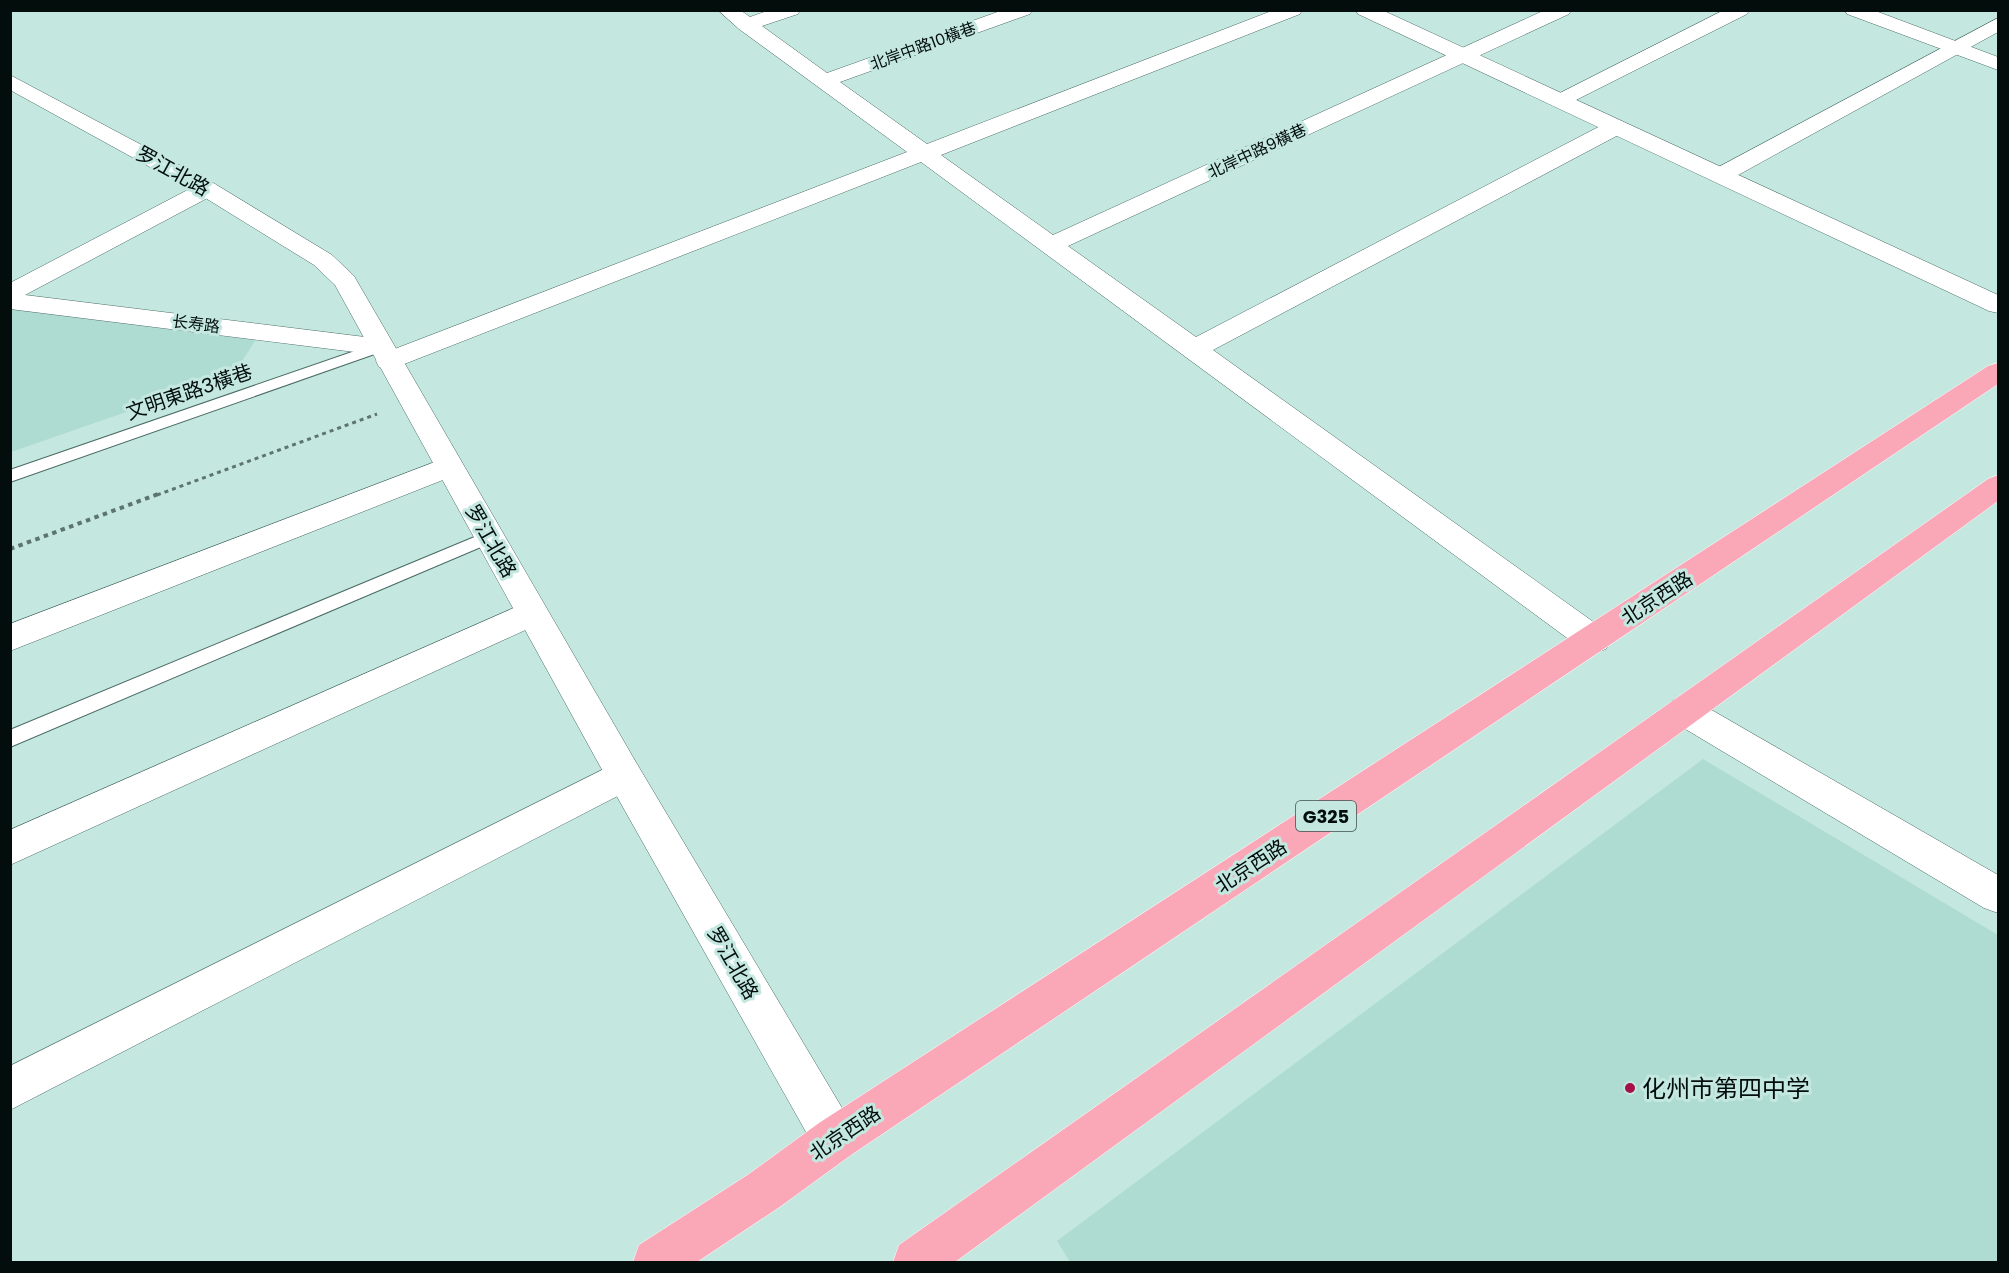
<svg xmlns="http://www.w3.org/2000/svg" width="2009" height="1273" font-family="Poppins,'Noto Sans SC',sans-serif">
<style>
.built{fill:#aedbd2}
.lines{fill:none;stroke-linecap:round;stroke-linejoin:round}
.lane-casing{stroke:#4b6b65;stroke-width:2}
.street-casing{stroke:#4b6b65;stroke-width:1}
.secondary-casing{stroke:#4b6b65;stroke-width:1}
.highway-casing{stroke:#fff;stroke-width:1}
.path-far1{stroke:#5d746f;stroke-width:3;stroke-dasharray:4 4;stroke-linecap:butt}
.path{stroke:#5d746f;stroke-width:4;stroke-dasharray:4.5 4.5;stroke-linecap:butt}
.lane{fill:#fff;fill-rule:evenodd}
.street{fill:#fff;fill-rule:evenodd}
.secondary{fill:#fff;fill-rule:evenodd}
.highway{fill:#faa8b8;fill-rule:evenodd}
.poi-dot{fill:#a51049;stroke:#c4e8e0;stroke-width:2}
.labels{text-anchor:middle;dominant-baseline:central;stroke-width:6;stroke-linejoin:round;paint-order:stroke}
.far-street-label{font-size:16px;fill:#030e0c;stroke:#c4e8e0}
.shield{fill:#c4e8e0;stroke:#3d4f4c;stroke-width:1.5}
.shield-label{font-size:18px;font-weight:bold;fill:#030e0c}
.street-label{font-size:20px;fill:#030e0c;stroke:#c4e8e0}
.near-poi-label{font-size:24px;fill:#030e0c;stroke:#c4e8e0;text-anchor:start}
</style>
<rect width="100%" height="100%" fill="#c4e8e0"/>
<g class="built">
<path d="M10,307L259,335L233,375L11,452Z"/>
<path d="M1703,759L1998,935V1262H1070L1057,1241Z"/>
</g>
<g class="lines">
<defs>
<g id="lane">
<path d="M381,342L388,347L386,350L10,482V470Z"/>
<path d="M489,531L495,533L497,537L495,541L10,747V730Z"/>
</g>
<g id="street">
<path d="M718,10H740L750,17L770,10H800L798,14L762,26L827,73L1003,10H1032L1030,14L840,82L927,144L1274,10H1302L1300,14L941,155L1053,235L1545,10H1571L1569,14L1068,246L1196,337L1608,122L1616,120L1624,122L1627,127L1624,132L1213,350L1606,631L1611,640L1606,649L1594,653L1582,649L921,162L389,370L379,367L376,361L379,355L10,309V283L199,184L207,182L215,184L219,189L215,194L25,295L381,339L390,341L394,347L392,350L907,152L739,29Z"/>
<path d="M1724,10H1749L1747,14L1566,105L1559,107L1552,105L1548,101L1552,97Z"/>
<path d="M1998,18V32L1729,180L1721,182L1713,180L1710,175L1713,170Z"/>
<path d="M448,457L458,460L463,467L458,474L10,651V624Z"/>
<path d="M532,600L543,604L548,613L543,622L10,865V830Z"/>
<path d="M624,759L637,764L642,775L637,786L10,1110V1066Z"/>
</g>
<g id="secondary">
<path d="M1356,10H1382L1998,295V313L1989,311L1358,14Z"/>
<path d="M1845,10H1873L1998,57V70L1847,14Z"/>
<path d="M10,75L215,184L332,255L354,276L637,764L851,1123L857,1139L851,1155L835,1161L819,1155L611,786L335,285L314,265L199,194L10,90Z"/>
<path d="M1684,697L1696,701L1998,875V913L1984,908L1672,721L1667,711L1672,701Z"/>
</g>
<g id="highway">
<path d="M1998,363V384L851,1155L781,1206L697,1262H633L639,1245L749,1174L819,1123L1988,366Z"/>
<path d="M1998,475V501L955,1262H893L899,1245L1988,479Z"/>
</g>
</defs>
<use href="#lane" class="lane-casing"/>
<use href="#street" class="street-casing"/>
<use href="#secondary" class="secondary-casing"/>
<use href="#highway" class="highway-casing"/>
<path class="path-far1" d="M157,495L377,414"/>
<path class="path" d="M10,549L161,493"/>
<use href="#lane" class="lane"/>
<use href="#street" class="street"/>
<use href="#secondary" class="secondary"/>
<use href="#highway" class="highway"/>
</g>
<circle class="poi-dot" cx="1630" cy="1088" r="6"/>
<g class="labels">
<g class="far-street-label">
<text transform="translate(923 46) rotate(-20)">北岸中路10橫巷</text>
<text transform="translate(1257 151) rotate(-25)">北岸中路9橫巷</text>
<text transform="translate(196 324) rotate(7)">长寿路</text>
</g>
<rect class="shield" x="1296" y="801" width="60" height="30" rx="4.5"/>
<g class="shield-label">
<text x="1326" y="816">G325</text>
</g>
<g class="street-label">
<text transform="translate(173 171) rotate(29)">罗江北路</text>
<text transform="translate(189 392) rotate(-19)">文明東路3橫巷</text>
<text transform="translate(491 541) rotate(60)">罗江北路</text>
<text transform="translate(1657 598) rotate(-33)">北京西路</text>
<text transform="translate(1251 866) rotate(-33)">北京西路</text>
<text transform="translate(733 963) rotate(60)">罗江北路</text>
<text transform="translate(845 1133) rotate(-34)">北京西路</text>
</g>
<g class="near-poi-label">
<text x="1642" y="1088">化州市第四中学</text>
</g>
</g>
<rect width="2009" height="1273" fill="none" stroke="#030e0c" stroke-width="24"/>
</svg>
